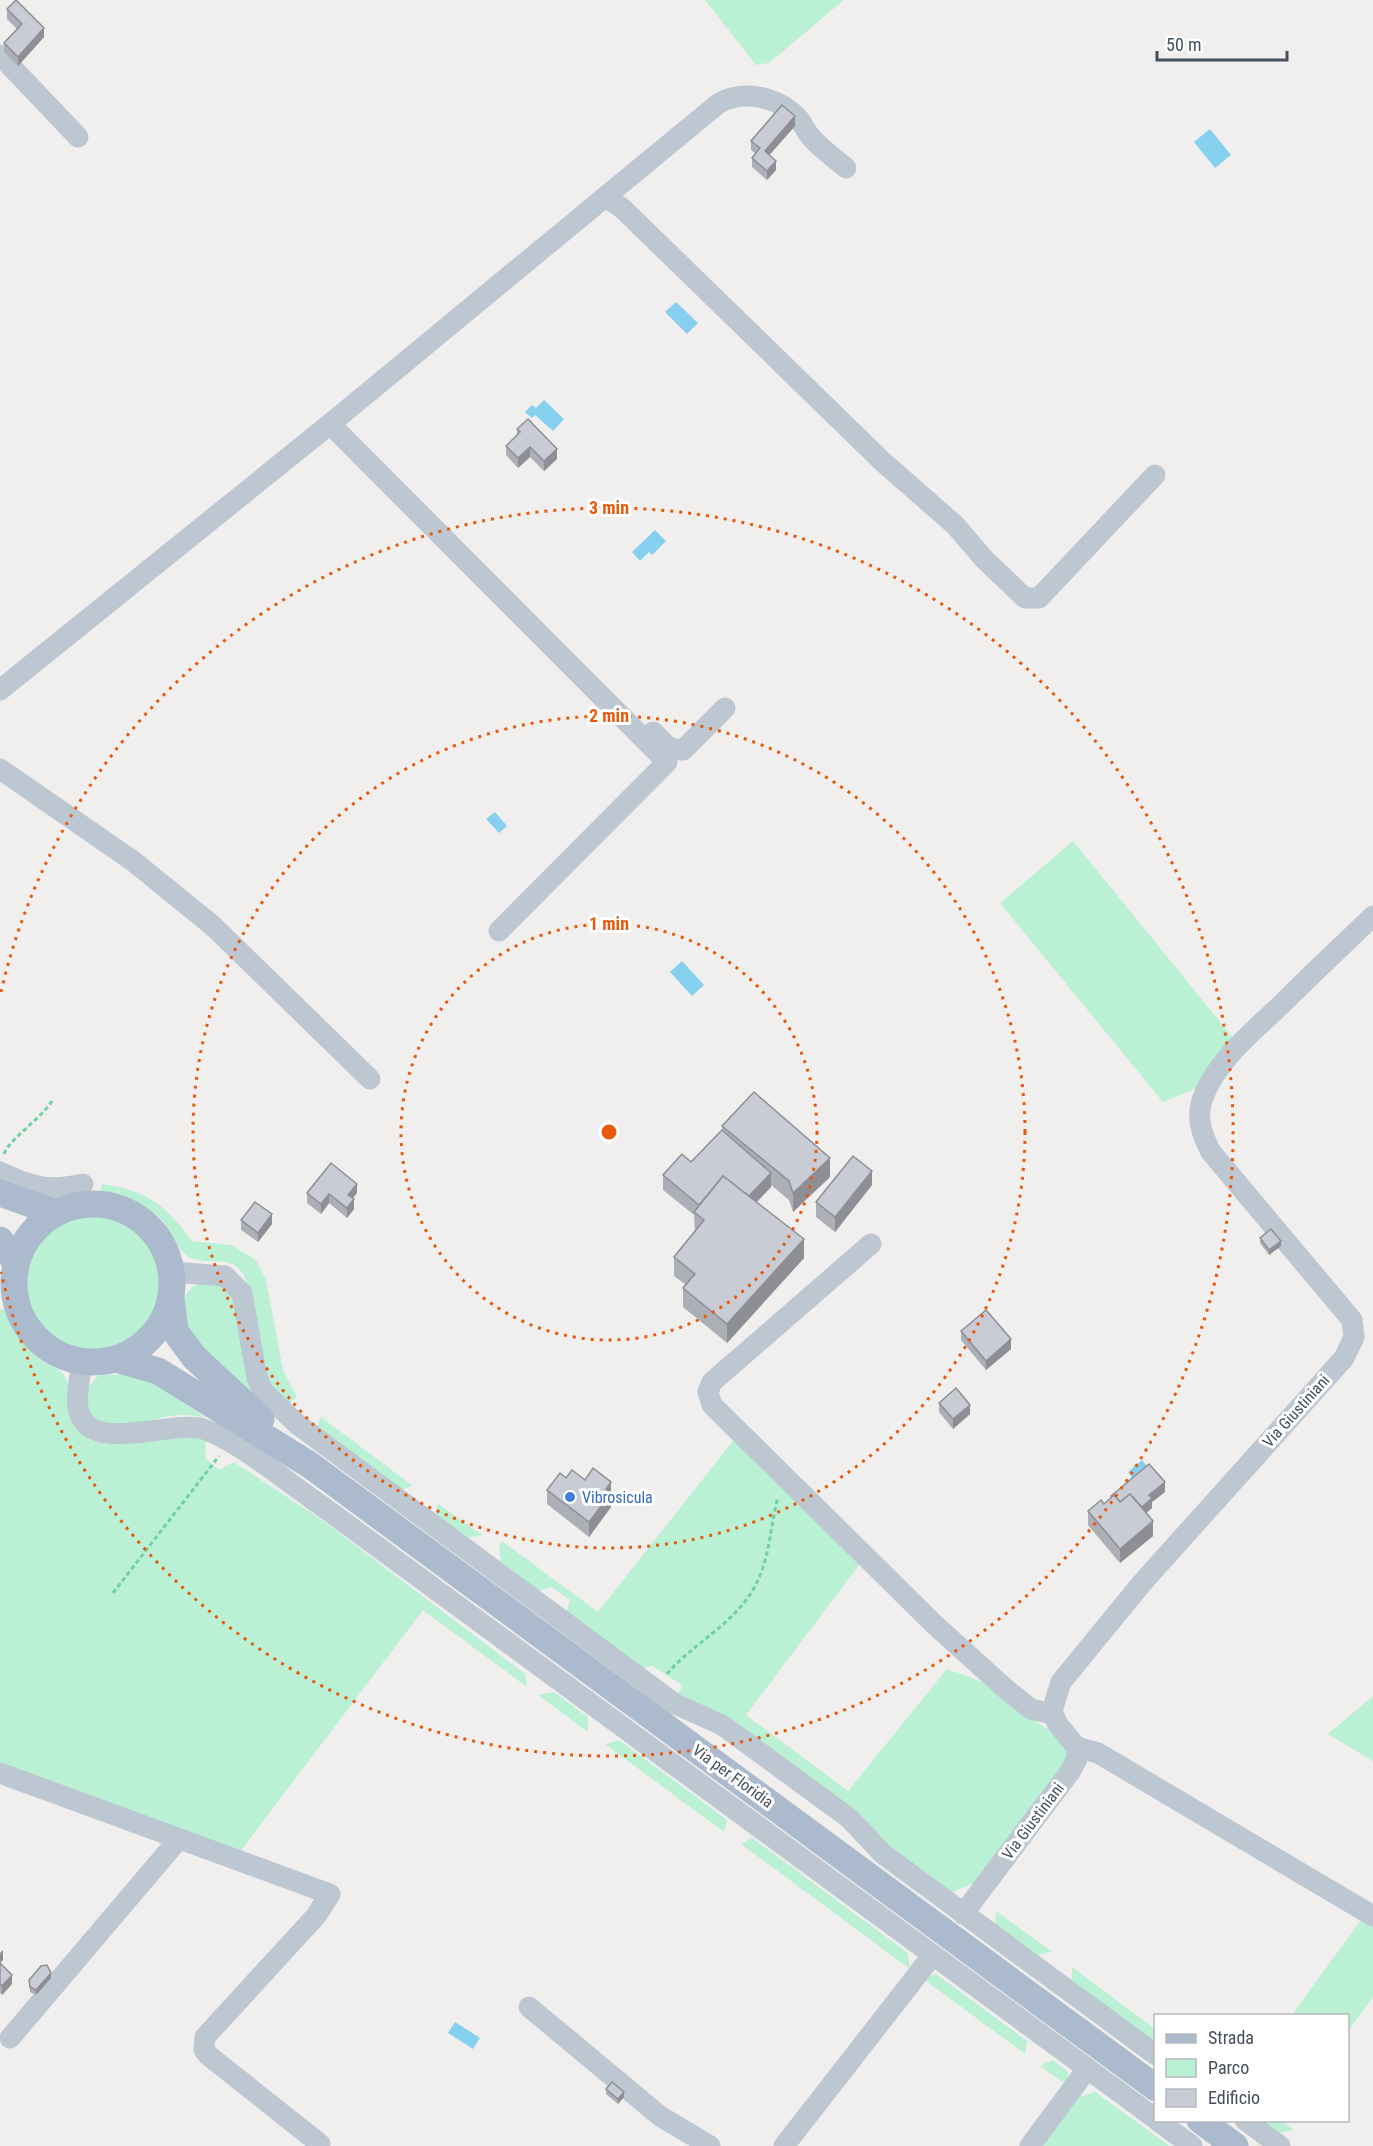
<svg xmlns="http://www.w3.org/2000/svg" width="1373" height="2146" font-family="'Roboto Condensed',sans-serif">
<style>
.green{fill:#baf0d4}
.water{fill:#85cfef}
.lines{fill:none;stroke-linecap:round;stroke-linejoin:round}
.path{stroke:#71cfa9;stroke-width:3;stroke-dasharray:4.5 3;stroke-linecap:butt}
.minor{stroke:#bdc7d1;stroke-width:21}
.major{stroke:#acbace;stroke-width:27}
.wall{fill:#adafb6}
.shaded-wall{fill:#8d8f94}
.building{fill:#c9ccd4;stroke:#8d8f94;stroke-width:1.5}
.ring{fill:none;stroke:#e8590c;stroke-width:3;stroke-dasharray:3 6}
.shop-dot{fill:#3f7fe0;stroke:#fff;stroke-width:2}
.labels{text-anchor:middle;dominant-baseline:central;stroke-width:6;stroke-linejoin:round;paint-order:stroke}
.street-label{font-size:16px;fill:#454f5c;stroke:#fff}
.shop-label{font-size:16px;fill:#366cbe;stroke:#fff;text-anchor:start}
.centre{fill:#e8590c;stroke:#fff;stroke-width:3}
.ring-label{font-size:18px;text-anchor:middle;font-weight:bold;fill:#e8590c;stroke:#fff;stroke-width:6;stroke-linejoin:round;paint-order:stroke}
</style>
<rect width="100%" height="100%" fill="#f1eeee"/>
<g class="green">
<path d="M705,0H844L769,63L756,65Z"/>
<path d="M1073,841L1234,1039L1197,1088L1163,1102L1000,903Z"/>
<path d="M102,1184C147,1190 166,1205 192,1241L231,1245L256,1260L266,1280L283,1370L297,1397L287,1405C282,1400 275,1395 271,1389C251,1362 263,1301 240,1270C227,1254 199,1268 185,1254C175,1245 171,1230 162,1220C146,1204 120,1197 100,1193Z"/>
<circle cx="94" cy="1283" r="69"/>
<path d="M202,1282L221,1284L234,1297L254,1398C232,1378 144,1306 202,1282Z"/>
<path d="M8,1308C15,1331 23,1347 42,1361C48,1365 58,1368 62,1373C76,1389 62,1410 74,1426C98,1460 146,1436 179,1433C187,1433 198,1436 206,1438L205,1458L219,1470L234,1462L322,1520L525,1674L527,1687L423,1610L239,1853L0,1768V1310Z"/>
<path d="M128,1374L158,1386L206,1418C196,1416 187,1414 178,1415C157,1417 107,1435 92,1415C86,1408 88,1397 87,1388L99,1375Z"/>
<path d="M321,1417L413,1486L400,1490L317,1427Z"/>
<path d="M736,1437L862,1561L746,1715L848,1791L947,1669L988,1684L1023,1713L1061,1738L1069,1758L983,1879L948,1894L678,1694L682,1685L651,1665L643,1669L566,1613L570,1600L552,1587L537,1591L501,1563L499,1548L502,1541L598,1612Z"/>
<path d="M438,1504L482,1535L465,1539L435,1517Z"/>
<path d="M554,1692L588,1717V1732L538,1695Z"/>
<path d="M1373,1696V1761L1328,1734Z"/>
<path d="M619,1740L727,1820L724,1832L605,1744Z"/>
<path d="M752,1838L908,1953L910,1969L741,1844Z"/>
<path d="M996,1911L1052,1952L1037,1955L995,1925Z"/>
<path d="M1364,1916L1373,1922V1997L1348,2031V2016H1291Z"/>
<path d="M1072,1967L1155,2029V2042L1072,1981Z"/>
<path d="M936,1974L1027,2041L1025,2054L922,1978Z"/>
<path d="M1053,2060L1068,2072L1067,2085L1040,2066Z"/>
<path d="M1095,2092L1170,2146H1039L1079,2097Z"/>
<path d="M1265,2121H1281L1294,2130L1278,2133Z"/>
</g>
<g class="water">
<path d="M1210,129L1231,155L1215,168L1194,142Z"/>
<path d="M676,302L698,323L687,334L665,312Z"/>
<path d="M544,400L564,419L553,431L535,415L532,418L525,412L532,405L536,408Z"/>
<path d="M655,530L666,541L652,555L649,552L640,561L632,552Z"/>
<path d="M495,812L507,826L499,833L486,819Z"/>
<path d="M682,961L704,985L692,996L670,972Z"/>
<path d="M1142,1460L1150,1470L1135,1481L1128,1472Z"/>
<path d="M455,2022L480,2038L473,2049L448,2033Z"/>
</g>
<g class="lines">
<g class="path">
<path d="M4,1154C11,1137 40,1120 52,1101"/>
<path d="M113,1593L219,1456"/>
<path d="M667,1674C693,1643 735,1624 755,1586C770,1558 770,1527 778,1497"/>
</g>
<g class="minor">
<path d="M0,55L78,137"/>
<path d="M605,197L622,208L883,462L955,525L985,560L1025,598H1039L1155,475"/>
<path d="M330,424L667,762L499,931"/>
<path d="M0,690L330,424L719,103C744,90 776,96 797,117C802,122 805,130 810,136C820,148 834,158 846,168"/>
<path d="M653,732L669,748L683,750L725,708"/>
<path d="M0,769L133,861L213,926L370,1079"/>
<path d="M0,1172C32,1187 48,1192 83,1184"/>
<path d="M871,1244L712,1382L708,1392L712,1405L935,1625L1007,1690L1031,1709L1044,1712L1052,1711"/>
<path d="M172,1272L225,1276L242,1293L257,1378L263,1391L297,1424L675,1704L722,1725L849,1818L883,1854L1156,2055"/>
<path d="M82,1362C80,1376 76,1392 78,1407C86,1459 172,1417 206,1430C244,1445 288,1483 322,1506L1156,2119"/>
<path d="M1076,1747L1098,1753L1373,1916"/>
<path d="M0,1773L330,1894L316,1916L205,2037L204,2050L208,2055L320,2144"/>
<path d="M963,1914L1070,1772L1077,1759L1076,1747L1057,1723L1052,1711L1061,1682L1142,1583L1344,1358L1354,1337L1352,1320L1211,1152C1202,1135 1196,1118 1202,1100C1216,1060 1255,1030 1284,1002C1313,973 1343,945 1373,916"/>
<path d="M529,2007L660,2116L710,2146"/>
<path d="M10,2038L178,1840"/>
<path d="M1157,2120L1192,2146"/>
<path d="M1245,2120L1280,2146"/>
<path d="M784,2146L932,1956"/>
<path d="M1030,2146L1087,2069"/>
</g>
<g class="major">
<path d="M0,1193L56,1213"/>
<circle cx="93" cy="1283" r="79"/>
<path d="M0,1240L16,1263"/>
<path d="M171,1298L175,1331L194,1357L261,1419"/>
<path d="M116,1359L158,1371L310,1465L1156,2088"/>
<path d="M1200,2120L1235,2146"/>
</g>
</g>
<g class="wall">
<path d="M7,9L44,37L18,66L4,52V43L17,29L7,19Z"/>
<path d="M795,126L769,155L776,170L767,180L752,167V158L756,154L751,150V141Z"/>
<path d="M517,429L557,459L544,471L530,457L518,468L506,455V446L517,435Z"/>
<path d="M722,1126L830,1177L793,1212L789,1200L771,1185V1187L757,1202L804,1258L727,1343L683,1307V1288L686,1285L674,1276V1257L695,1231L694,1215L663,1190V1175L691,1162L722,1130Z"/>
<path d="M872,1185L835,1232L816,1217V1202Z"/>
<path d="M307,1193H357L353,1198L354,1209L347,1218L329,1203L321,1214L307,1203Z"/>
<path d="M241,1220L272,1224L258,1242L241,1230Z"/>
<path d="M1260,1238L1281,1246L1269,1255L1260,1243Z"/>
<path d="M961,1331L1011,1349L986,1370L961,1340Z"/>
<path d="M939,1403L970,1414L953,1429L939,1412Z"/>
<path d="M566,1478L611,1482V1507L589,1537L547,1504V1490Z"/>
<path d="M1165,1492L1152,1502V1508L1146,1513L1153,1536L1120,1563L1088,1525V1511L1104,1504L1111,1498V1496Z"/>
<path d="M0,1963L12,1984L2,1995L0,1993Z"/>
<path d="M51,1978L36,1995L30,1992L29,1980Z"/>
<path d="M606,2089L624,2097L618,2104L606,2094Z"/>
</g>
<g class="shaded-wall">
<path d="M44,28V37L18,66V57Z"/>
<path d="M795,116V126L765,160V151Z"/>
<path d="M776,161V170L767,180V171Z"/>
<path d="M530,447V457L518,468V458Z"/>
<path d="M557,449V459L544,471V461Z"/>
<path d="M830,1158V1177L793,1212V1193Z"/>
<path d="M872,1171V1185L835,1232V1217Z"/>
<path d="M771,1173V1187L746,1213V1198Z"/>
<path d="M357,1184V1193L348,1204V1195Z"/>
<path d="M329,1194V1203L321,1214V1204Z"/>
<path d="M354,1199V1209L347,1218V1208Z"/>
<path d="M272,1214V1224L258,1242V1233Z"/>
<path d="M804,1239V1258L727,1343V1324Z"/>
<path d="M1281,1241V1246L1269,1255V1250Z"/>
<path d="M1011,1339V1349L986,1370V1361Z"/>
<path d="M970,1405V1414L953,1429V1419Z"/>
<path d="M611,1482V1507L589,1537V1522L606,1489Z"/>
<path d="M1165,1482V1492L1152,1502V1508L1139,1519V1509L1149,1495Z"/>
<path d="M1153,1521V1536L1120,1563V1549Z"/>
<path d="M3,1950V1960L0,1963V1953Z"/>
<path d="M51,1973V1978L36,1995V1990Z"/>
<path d="M12,1975V1984L2,1995V1986Z"/>
<path d="M624,2092V2097L618,2104V2099Z"/>
</g>
<g class="building">
<path d="M16,0L44,28L18,57L4,43L22,24L7,9Z"/>
<path d="M782,105L795,116L765,151L776,161L767,171L752,158L760,148L751,141Z"/>
<path d="M528,419L557,449L544,461L530,447L518,458L506,446L520,432L517,429Z"/>
<path d="M754,1092L830,1158L793,1193L789,1181L722,1126Z"/>
<path d="M722,1130L771,1173L749,1196L723,1176L699,1205L663,1175L682,1154L691,1162Z"/>
<path d="M853,1156L872,1171L835,1217L816,1202Z"/>
<path d="M331,1163L357,1184L348,1195L354,1199L347,1208L329,1194L321,1204L307,1193Z"/>
<path d="M723,1176L804,1239L727,1324L683,1288L695,1274L674,1257L704,1220L694,1212Z"/>
<path d="M255,1202L272,1214L258,1233L241,1220Z"/>
<path d="M1271,1229L1281,1241L1269,1250L1260,1238Z"/>
<path d="M986,1310L1011,1339L986,1361L961,1331Z"/>
<path d="M956,1388L970,1405L953,1419L939,1403Z"/>
<path d="M1149,1464L1165,1482L1149,1495L1152,1498L1142,1507L1130,1494L1120,1502L1114,1495L1112,1497L1111,1496Z"/>
<path d="M593,1468L611,1482L606,1489L611,1493L589,1522L547,1490L560,1473L566,1478L572,1470L585,1480Z"/>
<path d="M1130,1494L1153,1521L1120,1549L1088,1511L1101,1500L1104,1504L1114,1495L1120,1502Z"/>
<path d="M0,1963L12,1975L2,1986L0,1984Z"/>
<path d="M47,1965L51,1973L36,1990L30,1987L29,1980L41,1966Z"/>
<path d="M612,2082L624,2092L618,2099L606,2089Z"/>
</g>
<g class="ring">
<circle cx="609" cy="1132" r="208"/>
<circle cx="609" cy="1132" r="416"/>
<path d="M1 992A624 624 0 1 1 1 1272"/>
</g>
<circle class="shop-dot" cx="570" cy="1497" r="6"/>
<g class="labels">
<g class="street-label">
<text transform="translate(1296 1411) rotate(-48)">Via Giustiniani</text>
<text transform="translate(733 1776) rotate(36)">Via per Floridia</text>
<text transform="translate(1033 1821) rotate(-53)">Via Giustiniani</text>
</g>
<g class="shop-label">
<text x="582" y="1497">Vibrosicula</text>
</g>
</g>
<circle cx="609" cy="1132" r="9" class="centre"/>
<g class="ring-label">
<text x="609" y="514">3 min</text>
<text x="609" y="722">2 min</text>
<text x="609" y="930">1 min</text>
</g>
<rect x="1154" y="2014" width="195" height="108" fill="#ffffff" stroke="#b5b9be" stroke-width="1.5"/>
<rect x="1166" y="2034" width="30" height="9" fill="#acbace" stroke="#b5b9be" stroke-width="1.5"/>
<text x="1208" y="2044" font-size="18" fill="#454f5c">Strada</text>
<rect x="1166" y="2059" width="30" height="18" fill="#baf0d4" stroke="#b5b9be" stroke-width="1.5"/>
<text x="1208" y="2074" font-size="18" fill="#454f5c">Parco</text>
<rect x="1166" y="2089" width="30" height="18" fill="#c9ccd4" stroke="#b5b9be" stroke-width="1.5"/>
<text x="1208" y="2104" font-size="18" fill="#454f5c">Edificio</text>
<path d="M1157 51v9h130v-9" fill="none" stroke="#454f5c" stroke-width="3"/>
<text x="1166" y="51" font-size="18" fill="#454f5c" stroke="#ffffff" stroke-width="4.5" paint-order="stroke">50 m</text>
</svg>
